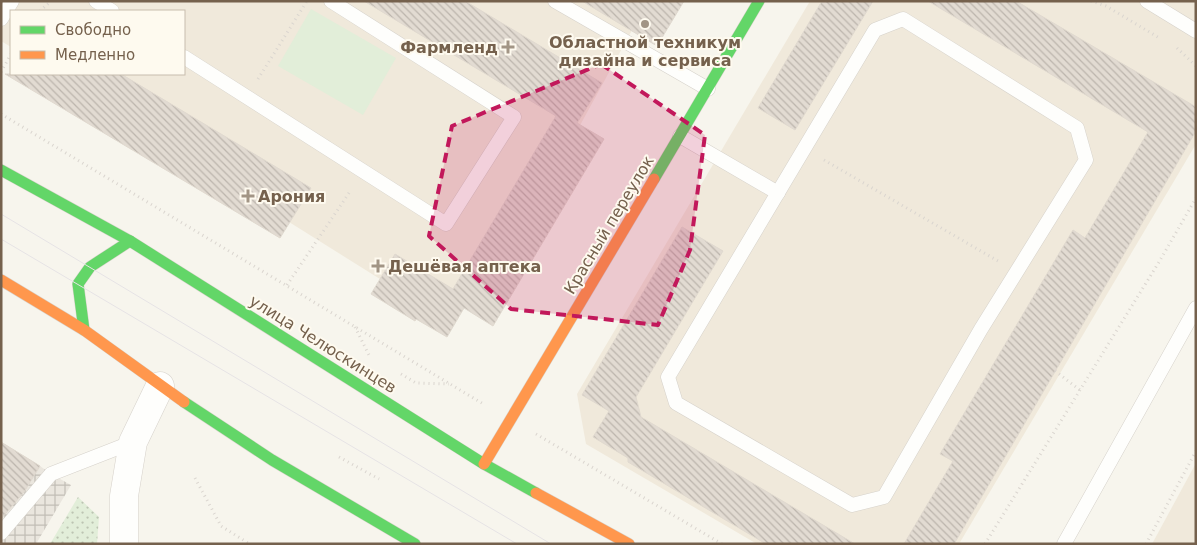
<svg xmlns="http://www.w3.org/2000/svg" width="1197" height="545" font-family="'DejaVu Sans',sans-serif">
<style>
.residential{fill:#f0e9db}
.industrial{fill:url(#industrial-grid)}
.grass{fill:url(#grass-dots)}
.garden{fill:#e2eed9}
.building{fill:url(#building-back-hatch);stroke:#e0d9cf}
.lines{fill:none;stroke-linecap:round;stroke-linejoin:round}
.lane-casing{stroke:#d6d2cb;stroke-width:15}
.street-casing{stroke:#d6d2cb;stroke-width:29}
.fast-casing{stroke:#d8d2cb;stroke-width:12}
.slow-casing{stroke:#d8d2cb;stroke-width:12}
.path{stroke:#dad5cf;stroke-width:3;stroke-dasharray:1 4;stroke-linecap:butt}
.lane{stroke:#fefefc;stroke-width:14}
.street{stroke:#fefefc;stroke-width:28}
.fast{stroke:#63d668;stroke-width:11}
.slow{stroke:#ff974d;stroke-width:11}
.tram{stroke:#e6e3e5;stroke-width:1}
.marked{fill:#c2185b;fill-opacity:0.2;stroke:#c2185b;stroke-width:4;stroke-dasharray:10 6;stroke-linejoin:round}
.poi-dot{fill:#a29585;stroke:#fefaef;stroke-width:2}
.labels{text-anchor:middle;dominant-baseline:central;stroke-width:4;stroke-linejoin:round;paint-order:stroke}
.poi-label{font-size:16px;font-weight:bold;fill:#75614d;stroke:#fefaef;text-anchor:start}
.street-label{font-size:16px;fill:#75614d;stroke:#fefaef}
</style>
<defs>
<pattern id="industrial-grid" width="8" height="8" patternUnits="userSpaceOnUse" patternTransform="scale(1.25)"><rect width="8" height="8" fill="#eae6de"/><path d="M0 4h8M4 0v8" fill="none" stroke="#c2beb6"/></pattern>
<pattern id="grass-dots" width="8" height="8" patternUnits="userSpaceOnUse" patternTransform="scale(1.25)"><rect width="8" height="8" fill="#e2eed9"/><path d="M2 2h.1M6 6h.1" fill="none" stroke="#bcc4b2" stroke-width="1.8" stroke-linecap="round"/></pattern>
<pattern id="building-back-hatch" width="6" height="6" patternUnits="userSpaceOnUse" patternTransform="scale(1.25)"><rect width="6" height="6" fill="#e2dbd2"/><path d="M-1 5l2 2M0 0l6 6M5-1l2 2" fill="none" stroke="#bcb5ad"/></pattern>
</defs>
<rect width="100%" height="100%" fill="#f7f5ed"/>
<g class="residential">
<path d="M1,1H648L485,299L431,311L53,74H184V11H11V47L1,41Z"/>
<path d="M810,1H1196V144L959,544H757L586,444L577,394Z"/>
<path d="M1196,463V544H1152Z"/>
</g>
<path class="industrial" d="M1,442L40,466L51,474L71,485L36,544H1Z"/>
<path class="grass" d="M78,497L99,517L97,544H50Z"/>
<path class="garden" d="M311,9L396,58L363,115L278,66Z"/>
<g class="building">
<path d="M364,1H465L602,83L577,123L604,139L493,326L464,308L447,337L416,319L415,321L371,294L395,254L453,289L556,116Z"/>
<path d="M582,1H684L657,46Z"/>
<path d="M822,1H873L795,130L758,108Z"/>
<path d="M928,1H1016L1196,107V131L954,544H904L953,461L940,454L1073,230L1085,238L1148,132Z"/>
<path d="M5,74H121L311,188L280,238Z"/>
<path d="M682,227L723,251L636,397L641,417L855,544H766L628,462V458L593,437L609,411L582,395Z"/>
<path d="M1,442L40,466L24,492L1,519Z"/>
</g>
<g class="lines">
<defs>
<g id="lane">
<path d="M96,1L112,11"/>
<path d="M555,1L708,89"/>
<path d="M1147,1L1196,31"/>
<path d="M1,19L12,1"/>
<path d="M903,19L1077,128L1086,160L981,329L884,497L852,505L676,403L668,377L875,30Z"/>
<path d="M184,57L446,224L514,117L331,1"/>
<path d="M680,136L778,193"/>
<path d="M1,533L51,474L133,442"/>
<path d="M1064,544L1196,308"/>
</g>
<path id="street" d="M124,544V496L133,442L160,386"/>
<g id="fast">
<path d="M1,170L130,241L484,464L536,493"/>
<path d="M654,179L759,1"/>
<path d="M84,330L78,284L90,267L130,241"/>
<path d="M184,402L272,460L415,544"/>
</g>
<g id="slow">
<path d="M1,280L84,330L184,402"/>
<path d="M484,464L654,179"/>
<path d="M536,493L629,544"/>
</g>
</defs>
<use href="#lane" class="lane-casing"/>
<use href="#street" class="street-casing"/>
<use href="#fast" class="fast-casing"/>
<use href="#slow" class="slow-casing"/>
<g class="path">
<path d="M1091,1L1106,6L1161,39"/>
<path d="M40,11L51,1"/>
<path d="M1177,48L1196,66"/>
<path d="M1,72L11,54"/>
<path d="M258,79L307,1"/>
<path d="M1,114L485,405"/>
<path d="M824,160L998,261"/>
<path d="M287,285L351,190"/>
<path d="M355,327L369,355"/>
<path d="M1055,371L1080,390"/>
<path d="M401,374L416,383L449,384"/>
<path d="M536,434L722,544"/>
<path d="M339,457L379,479"/>
<path d="M195,478L221,526L248,543"/>
<path d="M985,544L1159,262L1196,198"/>
<path d="M1146,544L1196,451"/>
</g>
<use href="#lane" class="lane"/>
<use href="#street" class="street"/>
<use href="#fast" class="fast"/>
<use href="#slow" class="slow"/>
<g class="tram">
<path d="M1,214L551,544"/>
<path d="M1,239L517,544"/>
</g>
</g>
<path class="marked" d="M601,64L705,135L690,250L658,325L511,309L429,236L452,126Z"/>
<g class="poi-dot">
<circle cx="645" cy="24" r="5"/>
<path d="M505.5 39.5h5v5h5v5h-5v5h-5v-5h-5v-5h5z"/>
<path d="M245.5 188.5h5v5h5v5h-5v5h-5v-5h-5v-5h5z"/>
<path d="M375.5 258.5h5v5h5v5h-5v5h-5v-5h-5v-5h5z"/>
</g>
<g class="labels">
<g class="poi-label">
<text x="645" y="42" text-anchor="middle">Областной техникум<tspan x="645" dy="18">дизайна и сервиса</tspan></text>
<text x="498" y="47" text-anchor="end">Фармленд</text>
<text x="258" y="196">Арония</text>
<text x="388" y="266">Дешёвая аптека</text>
</g>
<g class="street-label">
<text transform="translate(609 225) rotate(-59)">Красный переулок</text>
<text transform="translate(323 344) rotate(32)">улица Челюскинцев</text>
</g>
</g>
<rect width="1197" height="545" fill="none" stroke="#75614d" stroke-width="5"/>
<rect x="10" y="10" width="175" height="65" fill="#fefaef" stroke="#c7bdae"/>
<rect x="20" y="26" width="25" height="8" fill="#63d668" stroke="#c7bdae"/>
<text x="55" y="35" font-size="15" fill="#75614d">Свободно</text>
<rect x="20" y="51" width="25" height="8" fill="#ff974d" stroke="#c7bdae"/>
<text x="55" y="60" font-size="15" fill="#75614d">Медленно</text>
</svg>
